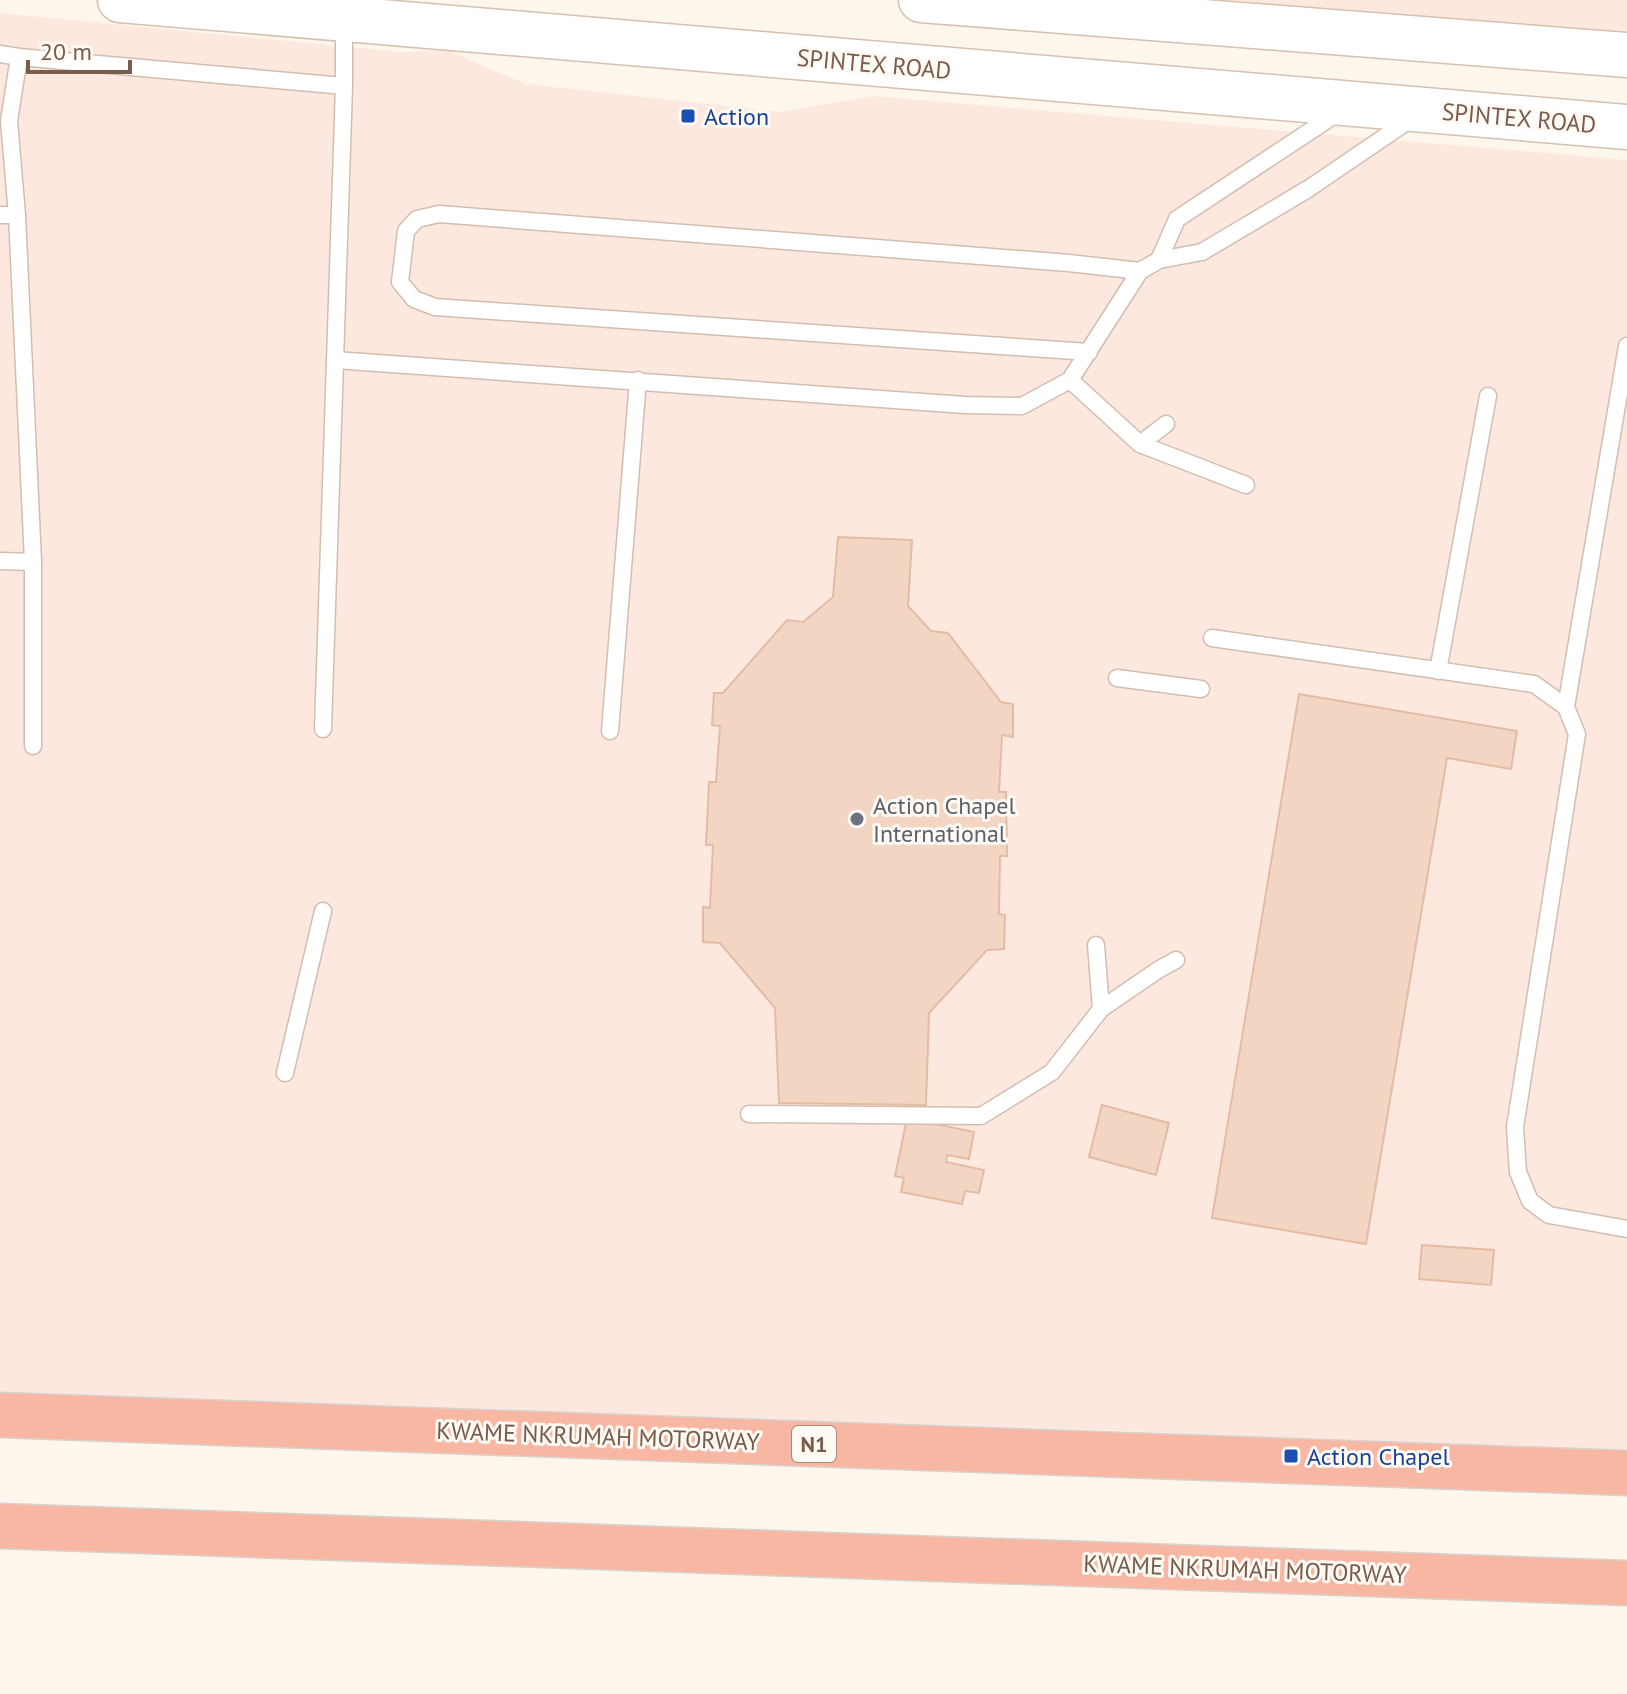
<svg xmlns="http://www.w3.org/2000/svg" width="1627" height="1694" font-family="'PT Sans',sans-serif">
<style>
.commercial{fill:#fde8e0}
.building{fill:#f3d5c3;stroke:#e6bba3;stroke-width:2}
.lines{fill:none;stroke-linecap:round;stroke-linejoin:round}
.service-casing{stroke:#d1beb0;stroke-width:19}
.secondary-casing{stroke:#d6c0b0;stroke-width:47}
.motorway-casing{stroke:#dad1cd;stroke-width:47}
.service{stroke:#fff;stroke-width:16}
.secondary{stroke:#fff;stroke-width:44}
.motorway{stroke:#f7b7a3;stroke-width:44}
.transit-dot{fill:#1a4fb4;stroke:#fffaf3;stroke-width:3}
.worship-dot{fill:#6b7280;stroke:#fffaf3;stroke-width:3}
.labels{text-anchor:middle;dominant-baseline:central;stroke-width:6;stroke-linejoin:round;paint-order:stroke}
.shield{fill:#fffaf3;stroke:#a28b7f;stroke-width:2}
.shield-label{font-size:22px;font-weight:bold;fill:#7a5c4d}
.street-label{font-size:24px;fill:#7a5c4d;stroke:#fffaf3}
.transit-label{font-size:24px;fill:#164399;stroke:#fffaf3;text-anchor:start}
.worship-label{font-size:24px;fill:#5b616d;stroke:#fffaf3;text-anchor:start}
</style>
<rect width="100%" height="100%" fill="#fdf6ec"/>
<g class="commercial">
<path d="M1207,0H1627V35L1269,5Z"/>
<path d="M0,13L400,52L446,50L526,84L781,112L872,96L1627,160V1452L1130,1431L0,1399Z"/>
</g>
<g class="building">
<path d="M838,537L912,540L908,606L931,631L948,633L1001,702L1013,704V737L1002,735L999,792H1006L1007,856H1000L999,914L1005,915L1004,949L987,950L929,1013L926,1105L779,1103L775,1008L720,943L703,942V907L710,908L713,845H706L709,782H716L720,726L712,725L714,693H723L787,620L803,622L833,597Z"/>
<path d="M1299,694L1517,731L1511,769L1447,758L1366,1244L1212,1218Z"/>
<path d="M1102,1105L1169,1123L1156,1175L1089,1157Z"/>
<path d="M907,1118L974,1132L969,1159L947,1155L946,1162L984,1170L979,1193L965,1191L962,1204L901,1192L904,1178L895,1176Z"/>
<path d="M1422,1245L1494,1250L1491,1285L1419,1279Z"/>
</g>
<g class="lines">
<defs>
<g id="service">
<path d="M0,54L19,57L9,121L17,215H0"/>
<path d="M19,57L344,86"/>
<path d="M17,215L33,562V746"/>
<path d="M1159,260L1177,219L1339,112"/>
<path d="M1089,352L435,307L414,299L400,282L406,231L417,219L439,214L1069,263L1140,271"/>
<path d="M335,360L965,405L1022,406L1070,380L1140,271L1159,260L1202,252L1308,189L1411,119"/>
<path d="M1070,380L1140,444L1246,485"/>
<path d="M1140,444L1166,424"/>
<path d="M0,561L33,562"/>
<path d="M1212,638L1534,684L1566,707L1577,734L1515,1127L1518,1172L1530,1201L1549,1215L1627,1229"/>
<path d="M1438,671L1488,396"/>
<path d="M1117,678L1201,689"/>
<path d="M1566,707L1627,346"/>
<path d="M323,729L344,86V23"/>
<path d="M610,731L638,380"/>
<path d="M1096,945L1101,1009"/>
<path d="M285,1073L323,911"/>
<path d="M749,1114L981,1116L1052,1072L1101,1009L1158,970L1176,960"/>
</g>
<g id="secondary">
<path d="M120,0C622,47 1125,83 1627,127"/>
<path d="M921,0L1627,55"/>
</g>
<g id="motorway">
<path d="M0,1415L1627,1473"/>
<path d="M0,1526L1627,1583"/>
</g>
</defs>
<use href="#service" class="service-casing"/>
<use href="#secondary" class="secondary-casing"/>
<use href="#motorway" class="motorway-casing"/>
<use href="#service" class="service"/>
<use href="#secondary" class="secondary"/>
<use href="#motorway" class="motorway"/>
</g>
<g class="transit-dot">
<rect x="680" y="108" width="16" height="16" rx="4"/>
<rect x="1283" y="1448" width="16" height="16" rx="4"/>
</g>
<circle class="worship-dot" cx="857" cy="819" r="8"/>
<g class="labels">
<rect class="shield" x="792" y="1426" width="44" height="36" rx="6"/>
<g class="shield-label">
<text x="814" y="1444">N1</text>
</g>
<g class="street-label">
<text transform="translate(874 64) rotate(5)">SPINTEX ROAD</text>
<text transform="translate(1519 118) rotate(5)">SPINTEX ROAD</text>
<text transform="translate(598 1436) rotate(2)">KWAME NKRUMAH MOTORWAY</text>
<text transform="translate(1245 1569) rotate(2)">KWAME NKRUMAH MOTORWAY</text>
</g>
<g class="transit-label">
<text x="704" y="116">Action</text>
<text x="1307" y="1456">Action Chapel</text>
</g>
<g class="worship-label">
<text x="873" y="805">Action Chapel<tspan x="873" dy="28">International</tspan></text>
</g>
</g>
<path d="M28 60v12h102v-12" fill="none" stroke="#7a5c4d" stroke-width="4"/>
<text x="40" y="60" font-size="24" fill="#7a5c4d" stroke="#fffaf3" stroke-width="6" paint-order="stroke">20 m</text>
</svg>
